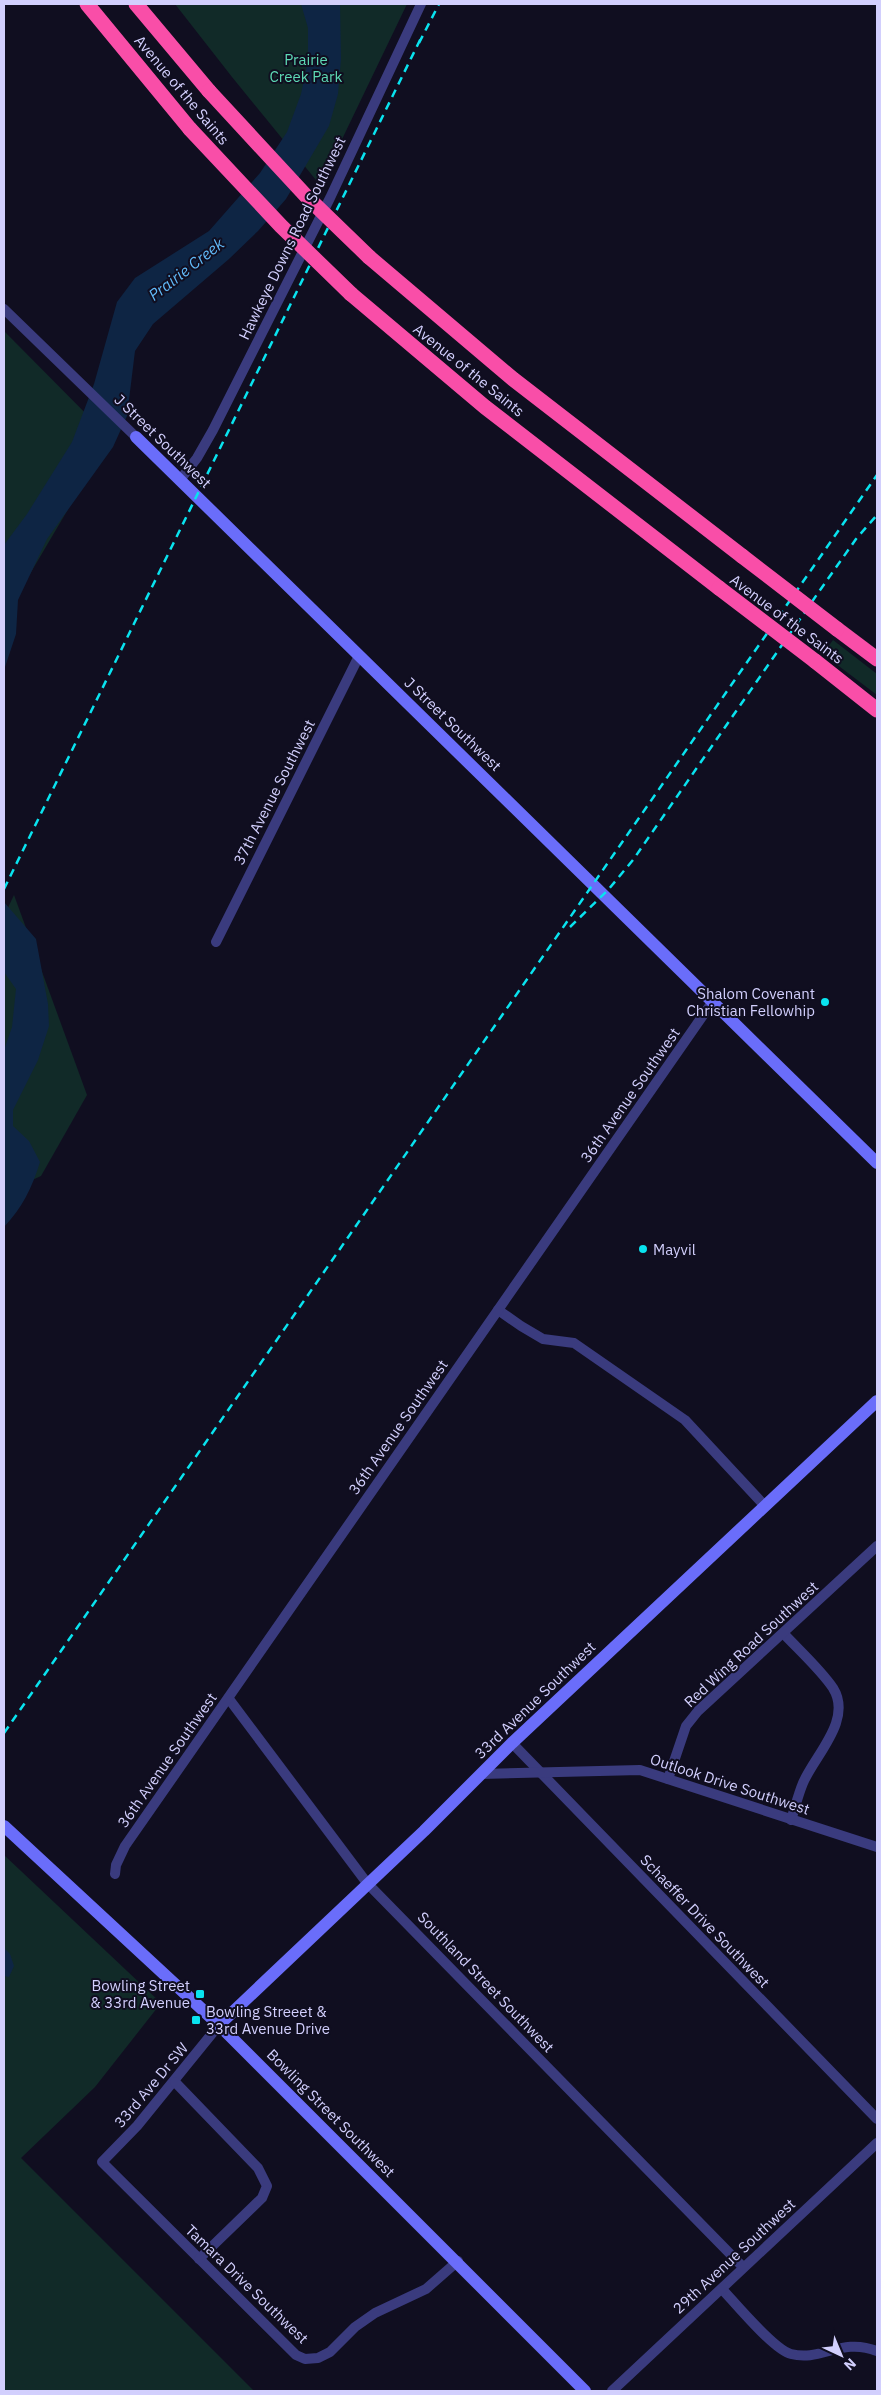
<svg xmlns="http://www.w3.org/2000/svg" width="881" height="2395" font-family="'IBM Plex Sans',sans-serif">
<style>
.green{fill:#112a28}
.water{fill:#0e2544}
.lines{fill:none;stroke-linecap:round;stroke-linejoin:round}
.street{stroke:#3a3b7e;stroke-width:10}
.secondary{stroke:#6a6dfa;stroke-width:12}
.highway{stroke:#f94ea8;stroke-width:15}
.rail{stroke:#09e3ef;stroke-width:2.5;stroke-dasharray:8 6;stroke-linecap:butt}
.highway-bridge{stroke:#f94ea8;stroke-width:15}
.poi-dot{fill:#09e3ef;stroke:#100e20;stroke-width:2}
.labels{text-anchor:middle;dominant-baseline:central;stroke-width:4;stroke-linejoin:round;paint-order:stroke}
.park-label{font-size:15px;fill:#5edab5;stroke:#100e20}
.street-label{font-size:15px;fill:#d2cffd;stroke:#100e20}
.poi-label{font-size:15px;fill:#d2cffd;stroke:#100e20;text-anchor:end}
.water-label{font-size:16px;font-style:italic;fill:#61baf9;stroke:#100e20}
</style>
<rect width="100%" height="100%" fill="#100e20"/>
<g class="green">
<path d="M175,4H407L320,185L232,77Z"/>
<path d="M4,331L110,438L4,618Z"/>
<path d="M833,640L877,674V695L823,654Z"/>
<path d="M14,895L87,1095L41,1176L4,1193V916Z"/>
<path d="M4,1855L161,2003L95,2087L21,2158L254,2391H4Z"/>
</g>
<g class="water">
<path d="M301,4H340L341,59L338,94L329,126L286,199L258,231L229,259L153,324L135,351L127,416L113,447L47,539L18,600L16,634L4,670V545L27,514L72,442L94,384L117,302L135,278L209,231L260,173L287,132L301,94L308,60V28Z"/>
<path d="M4,902L36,939L48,1004L49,1026L38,1060L13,1110V1126L29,1141L40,1162C32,1188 22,1208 4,1227V1050L12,1027L16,989L4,972Z"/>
<path d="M4,1948L10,1954L14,1966L9,1977L4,1976Z"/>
</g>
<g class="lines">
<g class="street">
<path d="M4,309L136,437"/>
<path d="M180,480L197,458L213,430L330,198L421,4"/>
<path d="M216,942L359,656"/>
<path d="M498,1310L521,1326L543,1339L574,1343L685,1420L765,1506"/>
<path d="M784,1634C799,1650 821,1670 833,1688C853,1720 815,1755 803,1783C798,1795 795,1808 791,1820"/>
<path d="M229,1699L367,1883L743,2267"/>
<path d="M512,1743L877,2119"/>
<path d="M481,1774L640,1770L877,1847"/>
<path d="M668,1779L686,1726L698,1711L877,1546"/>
<path d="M115,1874L116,1865L125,1846L713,1001"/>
<path d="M219,2025L137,2126L102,2162L296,2355L305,2359L318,2358L330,2352L355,2327L375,2313L426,2289L458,2261"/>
<path d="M175,2082L258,2168L267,2186L262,2198L199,2259"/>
<path d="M722,2289C736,2304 774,2350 791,2354C821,2362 841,2337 877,2351"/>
<path d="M612,2391L877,2143"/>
</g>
<g class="secondary">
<path d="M136,437L877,1163"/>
<path d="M4,1826L219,2025L585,2391"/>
<path d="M219,2025L424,1831L512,1743L877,1401"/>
</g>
<g class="highway">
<path d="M87,4L190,129"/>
<path d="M136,4L209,91"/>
<path d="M369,257L513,379L742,556"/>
<path d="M351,294L485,407L719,588"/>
<path d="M837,629L877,659"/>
<path d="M815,661L877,710"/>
</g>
<g class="rail">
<path d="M419,43L439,4"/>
<path d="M4,889L421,38"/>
<path d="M570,927L608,890L633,860L818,593L856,539L877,515"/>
<path d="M4,1733L877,475"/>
</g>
<g class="highway-bridge">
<path d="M209,91L307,197L369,257"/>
<path d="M190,129L281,226L351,294"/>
<path d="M742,556L837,629"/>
<path d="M719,588L815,661"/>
</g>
</g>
<g class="poi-dot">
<circle cx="825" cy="1002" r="5"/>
<circle cx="643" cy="1249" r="5"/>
<rect x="195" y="1989" width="10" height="10" rx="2.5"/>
<rect x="191" y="2015" width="10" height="10" rx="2.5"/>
</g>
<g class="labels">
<g class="park-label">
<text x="306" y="59">Prairie<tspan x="306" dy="17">Creek Park</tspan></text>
</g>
<g class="street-label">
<text transform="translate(182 90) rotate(50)">Avenue of the Saints</text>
<text transform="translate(292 238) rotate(-64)">Hawkeye Downs Road Southwest</text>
<text transform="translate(469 370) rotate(39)">Avenue of the Saints</text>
<text transform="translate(163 441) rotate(44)">J Street Southwest</text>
<text transform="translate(787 619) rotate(37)">Avenue of the Saints</text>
<text transform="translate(453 724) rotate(44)">J Street Southwest</text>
<text transform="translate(274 792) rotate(-63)">37th Avenue Southwest</text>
<text transform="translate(630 1095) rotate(-55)">36th Avenue Southwest</text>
<text transform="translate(398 1427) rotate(-55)">36th Avenue Southwest</text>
<text transform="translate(751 1644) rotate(-43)">Red Wing Road Southwest</text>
<text transform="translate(535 1700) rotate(-44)">33rd Avenue Southwest</text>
<text transform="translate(167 1760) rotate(-55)">36th Avenue Southwest</text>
<text transform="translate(730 1784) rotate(18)">Outlook Drive Southwest</text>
<text transform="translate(705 1921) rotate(46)">Schaeffer Drive Southwest</text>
<text transform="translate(486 1982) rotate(46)">Southland Street Southwest</text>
<text transform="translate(151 2085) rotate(-50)">33rd Ave Dr SW</text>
<text transform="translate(331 2113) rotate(45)">Bowling Street Southwest</text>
<text transform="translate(734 2256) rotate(-43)">29th Avenue Southwest</text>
<text transform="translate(247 2284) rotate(44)">Tamara Drive Southwest</text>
</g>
<g class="poi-label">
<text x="815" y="993">Shalom Covenant<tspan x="815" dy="17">Christian Fellowhip</tspan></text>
<text x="653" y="1249" text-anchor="start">Mayvil</text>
<text x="190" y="1985">Bowling Street<tspan x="190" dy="17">&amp; 33rd Avenue</tspan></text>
<text x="206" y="2011" text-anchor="start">Bowling Streeet &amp;<tspan x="206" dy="17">33rd Avenue Drive</tspan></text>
</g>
<g class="water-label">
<text transform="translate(186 269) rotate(-38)">Prairie Creek</text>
</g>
</g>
<rect width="881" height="2395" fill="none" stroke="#d2cffd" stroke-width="10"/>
<g transform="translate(841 2355) rotate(136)" stroke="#100e20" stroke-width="4" paint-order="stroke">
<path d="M0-4L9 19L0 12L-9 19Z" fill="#d2cffd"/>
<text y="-8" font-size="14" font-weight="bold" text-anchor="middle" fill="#d2cffd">N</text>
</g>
</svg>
